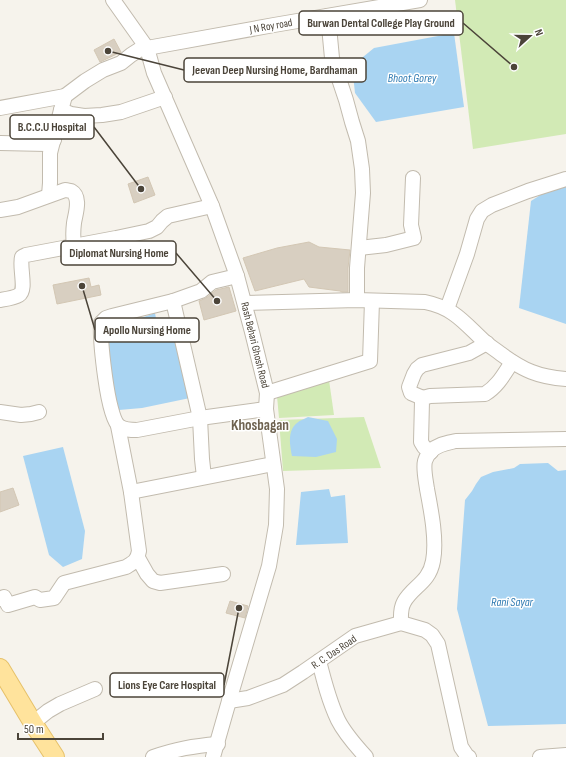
<svg xmlns="http://www.w3.org/2000/svg" width="566" height="757" font-family="'Sofia Sans Condensed',sans-serif">
<style>
.green{fill:#d2eab5}
.water{fill:#a9d4f2}
.building{fill:#d8cfc1;stroke:#d3c7b4}
.lines{fill:none;stroke-linecap:round;stroke-linejoin:round}
.minor-casing{stroke:#c2bbae;stroke-width:16}
.major-casing{stroke:#e6c16a;stroke-width:20}
.minor{stroke:#fff;stroke-width:14}
.major{stroke:#ffe39c;stroke-width:18}
.labels{text-anchor:middle;dominant-baseline:central;stroke-width:3;stroke-linejoin:round;paint-order:stroke}
.street-label{font-size:11px;fill:#4b4439;stroke:#fff}
.water-label{font-size:12px;font-style:italic;fill:#2e7ab2;stroke:#fff}
.district-label{font-size:15px;font-weight:bold;fill:#6e6250;stroke:#fff}
.leader{fill:none;stroke:#4b4439;stroke-width:1.5}
.callout-dot{fill:#4b4439;stroke:#fff;stroke-width:1.5}
.callout{fill:#fff;stroke:#4b4439;stroke-width:1.5}
.callout-label{font-size:12px;text-anchor:middle;font-weight:bold;fill:#4b4439}
</style>
<rect width="100%" height="100%" fill="#f6f3ec"/>
<g class="green">
<path d="M455,0H566V134L473,149Z"/>
<path d="M329,380L334,415L279,418L277,396Z"/>
<path d="M364,417L381,468L283,471L279,420Z"/>
</g>
<g class="water">
<path d="M454,33L464,107L376,122L355,93L352,66L374,48Z"/>
<path d="M566,184V324L519,308L531,201L553,187Z"/>
<path d="M155,313L157,324L164,329L174,327L190,398L142,408L119,410L112,386L108,330Z"/>
<path d="M308,417L328,421L337,439L336,452L316,457L292,456C290,445 287,431 297,423C300,420 305,419 308,417Z"/>
<path d="M63,447L85,531L82,559L63,567L49,555L23,456Z"/>
<path d="M548,463L558,471L566,470V724L488,726L457,609L465,500L472,491L476,484L481,477L493,472L514,468L520,464Z"/>
<path d="M329,489L331,497L345,495L348,543L296,545L301,492Z"/>
</g>
<g class="building">
<path d="M114,39L121,52L100,62L94,50Z"/>
<path d="M148,177L155,195L134,203L128,184Z"/>
<path d="M309,242L319,247L350,250L348,268V292H342L340,291L309,287L304,279L255,291L243,258L277,248Z"/>
<path d="M89,278L91,287L99,285L101,295L57,304L53,285Z"/>
<path d="M229,287L236,311L204,320L199,301L206,298L216,290Z"/>
<path d="M13,488L19,505L0,512V492Z"/>
<path d="M230,601L248,606L245,618L226,613Z"/>
</g>
<g class="lines">
<defs>
<g id="minor">
<path d="M113,0L147,48L154,73L212,206L237,276L252,332L267,393L266,409L277,489L276,525L269,566L229,701L213,757"/>
<path d="M328,16L332,58L346,100L352,122L358,141L362,169L363,193L357,268V300"/>
<path d="M147,48L274,25L420,0"/>
<path d="M0,108L65,96"/>
<path d="M61,110L71,114L84,116L102,115L121,112L165,97"/>
<path d="M0,143L47,144L54,140"/>
<path d="M49,195L50,183V153L61,110L65,96L85,81L103,70L121,63L131,55L145,46"/>
<path d="M0,210L18,207L65,190C66,190 71,191 71,191C82,197 75,215 74,223C73,231 73,238 74,245"/>
<path d="M359,248L386,245L414,238L411,225L413,178"/>
<path d="M237,276L212,282L201,291L173,301L112,316L106,318L101,323C100,339 107,417 119,426C124,430 131,430 137,430L200,418L266,409"/>
<path d="M0,300C6,299 14,298 19,295C27,290 19,266 22,257L26,255L116,238L149,231L157,227L162,221L168,216L212,206"/>
<path d="M173,301L200,418L202,459L204,477"/>
<path d="M245,303L357,300L425,302C455,308 465,324 486,343C491,347 496,350 501,354C523,370 538,377 566,379"/>
<path d="M447,309L467,254L477,219L482,211L492,205L528,191L566,179"/>
<path d="M267,393L370,361L372,301"/>
<path d="M423,398L411,393L409,387L414,374L417,369L422,365L469,353L487,343"/>
<path d="M0,412L21,415L31,414L39,412"/>
<path d="M431,452L424,447L421,442L422,401L423,398L430,396L485,394C498,386 504,374 512,362"/>
<path d="M131,492L273,464"/>
<path d="M138,558L147,574L153,581L160,583L223,574"/>
<path d="M0,599L4,597L8,605L35,597L40,600L54,598L64,583L126,567C134,562 137,561 139,551L131,492L118,426"/>
<path d="M401,623C401,616 400,609 404,602C413,586 429,583 433,561C437,540 431,510 427,489C426,481 423,469 425,461C426,458 429,453 431,451C438,444 447,443 456,441L566,439"/>
<path d="M319,661C324,681 329,701 338,720C345,734 356,746 366,757"/>
<path d="M229,701L248,698L283,685L303,672L355,636L401,623L425,630L432,635L438,644L461,747L467,756L469,757"/>
<path d="M33,723L48,711L60,704L95,689"/>
<path d="M153,757C176,749 193,746 218,744"/>
<path d="M540,757L566,755"/>
</g>
<path id="major" d="M0,668L33,723L55,757"/>
</defs>
<use href="#minor" class="minor-casing"/>
<use href="#major" class="major-casing"/>
<use href="#minor" class="minor"/>
<use href="#major" class="major"/>
</g>
<g class="labels">
<g class="street-label">
<text transform="translate(271 26) rotate(-10)">J N Roy road</text>
<text transform="translate(255 345) rotate(76)">Rash Behari Ghosh Road</text>
<text transform="translate(334 652) rotate(-34)">R. C. Das Road</text>
</g>
<g class="water-label">
<text x="412" y="78">Bhoot Gorey</text>
<text x="512" y="602">Rani Sayar</text>
</g>
<g class="district-label">
<text x="260" y="425">Khosbagan</text>
</g>
</g>
<path class="leader" d="M514 67L463 23M108 51L184 70M141 189L94 127M217 301L176 253M82 286L95 330M239 608L224 685"/>
<g class="callout-dot">
<circle cx="514" cy="67" r="4"/>
<circle cx="108" cy="51" r="4"/>
<circle cx="141" cy="189" r="4"/>
<circle cx="217" cy="301" r="4"/>
<circle cx="82" cy="286" r="4"/>
<circle cx="239" cy="608" r="4"/>
</g>
<g class="callout">
<rect x="299" y="11" width="164" height="24" rx="4"/>
<rect x="184" y="58" width="182" height="24" rx="4"/>
<rect x="10" y="115" width="84" height="24" rx="4"/>
<rect x="61" y="241" width="115" height="24" rx="4"/>
<rect x="95" y="318" width="104" height="24" rx="4"/>
<rect x="110" y="673" width="114" height="24" rx="4"/>
</g>
<g class="callout-label">
<text x="381" y="27">Burwan Dental College Play Ground</text>
<text x="275" y="74">Jeevan Deep Nursing Home, Bardhaman</text>
<text x="52" y="131">B.C.C.U Hospital</text>
<text x="119" y="257">Diplomat Nursing Home</text>
<text x="147" y="334">Apollo Nursing Home</text>
<text x="167" y="689">Lions Eye Care Hospital</text>
</g>
<g transform="translate(530 36) rotate(69)" stroke="#ffffff" stroke-width="3" paint-order="stroke">
<path d="M0-3L7 15L0 10L-7 15Z" fill="#4b4439"/>
<text y="-6" font-size="11" font-weight="bold" text-anchor="middle" fill="#4b4439">N</text>
</g>
<path d="M18 733v6h85v-6" fill="none" stroke="#4b4439" stroke-width="2"/>
<text x="24" y="733" font-size="12" fill="#4b4439" stroke="#ffffff" stroke-width="3" paint-order="stroke">50 m</text>
</svg>
